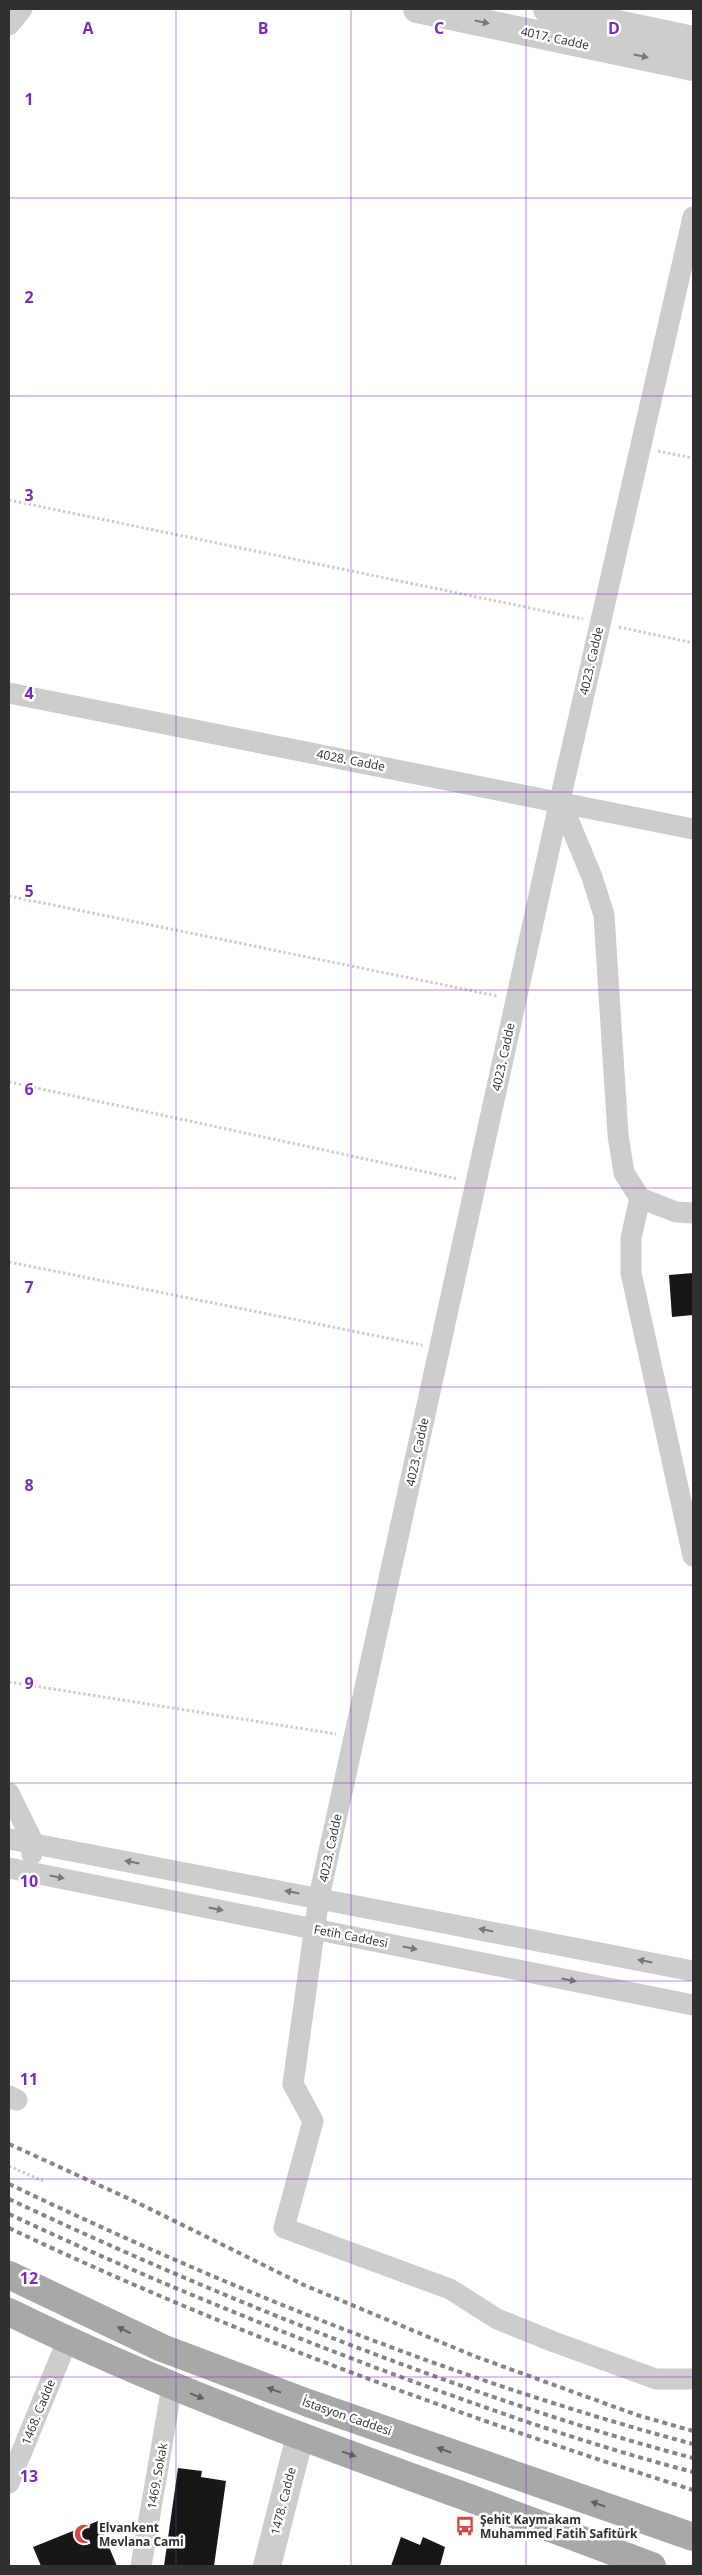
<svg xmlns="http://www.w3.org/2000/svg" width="702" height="2575" font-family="'Open Sans',sans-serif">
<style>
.building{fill:#171717}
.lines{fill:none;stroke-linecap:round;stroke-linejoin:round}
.path{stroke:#cdcdcd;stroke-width:3;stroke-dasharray:2.5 2.5;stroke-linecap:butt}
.minor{stroke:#cdcdcd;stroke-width:21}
.tertiary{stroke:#cdcdcd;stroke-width:28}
.primary{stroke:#a8a8a8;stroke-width:28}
.rail{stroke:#858585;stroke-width:4;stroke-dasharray:5 4;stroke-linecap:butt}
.oneway{fill:#777}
.oneway2{fill:#606060}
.grid{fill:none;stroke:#7b2cbf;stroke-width:1;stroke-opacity:0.55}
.labels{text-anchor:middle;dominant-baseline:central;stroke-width:5;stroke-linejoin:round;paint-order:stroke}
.street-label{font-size:12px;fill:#303030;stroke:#fff}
.poi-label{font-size:12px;font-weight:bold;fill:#303030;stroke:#fff;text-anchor:start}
.grid-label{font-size:16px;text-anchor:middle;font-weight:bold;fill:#7b2cbf;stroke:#fff;stroke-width:5;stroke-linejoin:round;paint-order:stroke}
</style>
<rect width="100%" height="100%" fill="#fff"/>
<g class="building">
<path d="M693,1273V1315L672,1317L669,1275Z"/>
<path d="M178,2468L202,2471L201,2477L226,2481L214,2566H164Z"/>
<path d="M98,2521L117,2566H41L33,2547Z"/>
<path d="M401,2537L420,2545L423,2537L445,2547L440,2566H391Z"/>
</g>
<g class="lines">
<g class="path">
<path d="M658,451L693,458"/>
<path d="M9,500L583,619"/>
<path d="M619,627L693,643"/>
<path d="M9,896L498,996"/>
<path d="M9,1082L458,1179"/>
<path d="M9,1262L422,1345"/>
<path d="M9,1682L336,1734"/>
<path d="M9,2166L45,2182"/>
</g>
<g class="minor">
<path d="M9,25L22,9"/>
<path d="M693,217L560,800L319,1897L293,2084L313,2121L284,2228L450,2289L497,2319L554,2342L656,2379H693"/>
<path d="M9,693L693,829"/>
<path d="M560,800L592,877L604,915L618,1135L624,1173L640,1198L676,1212L693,1213"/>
<path d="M640,1198L631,1238V1273L693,1556"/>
<path d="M9,1793L34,1844L32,1854"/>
<path d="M9,1839L693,1971"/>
<path d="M9,1868L693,2005"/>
<path d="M9,2096L17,2100"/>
<path d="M9,2483L67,2341"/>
<path d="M141,2566L172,2386"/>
</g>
<g class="tertiary">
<path d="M417,9L693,67"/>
<path d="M547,9L693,40"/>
<path d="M267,2566L300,2436"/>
</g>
<g class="primary">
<path d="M9,2275L162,2348L308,2403L693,2537"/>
<path d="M9,2312C159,2386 315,2442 472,2499C532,2521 592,2544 652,2566"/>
</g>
<g class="rail">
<path d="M9,2144L136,2202L304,2285L474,2356L637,2415L693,2431"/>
<path d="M9,2184C229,2289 457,2381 693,2444"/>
<path d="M9,2199C130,2256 252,2308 377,2355C481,2394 586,2430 693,2458"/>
<path d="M9,2214C128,2270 250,2320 374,2367C479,2406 585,2444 693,2472"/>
<path d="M9,2228C230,2333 460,2416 693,2490"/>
</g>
</g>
<defs><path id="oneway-solid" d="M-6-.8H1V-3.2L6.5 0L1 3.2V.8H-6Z" transform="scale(1.25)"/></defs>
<g class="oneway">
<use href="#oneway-solid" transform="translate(482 22) rotate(12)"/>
<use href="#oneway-solid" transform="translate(641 56) rotate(12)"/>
<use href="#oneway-solid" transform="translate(132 1862) rotate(-169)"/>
<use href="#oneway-solid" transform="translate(57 1877) rotate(11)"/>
<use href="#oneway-solid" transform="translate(292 1892) rotate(-169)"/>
<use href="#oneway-solid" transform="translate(216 1909) rotate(11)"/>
<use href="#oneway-solid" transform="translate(486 1930) rotate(-169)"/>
<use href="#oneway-solid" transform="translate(410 1948) rotate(11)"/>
<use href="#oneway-solid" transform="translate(645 1961) rotate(-169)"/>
<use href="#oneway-solid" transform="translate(569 1980) rotate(11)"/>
</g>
<g class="oneway2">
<use href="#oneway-solid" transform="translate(124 2330) rotate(-154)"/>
<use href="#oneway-solid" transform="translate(274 2390) rotate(-160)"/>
<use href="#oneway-solid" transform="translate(197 2396) rotate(21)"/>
<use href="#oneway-solid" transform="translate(444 2450) rotate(-161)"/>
<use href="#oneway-solid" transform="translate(349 2454) rotate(20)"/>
<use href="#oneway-solid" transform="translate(598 2504) rotate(-161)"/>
</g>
<path class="grid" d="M176,9V2566M351,9V2566M526,9V2566M9,198H693M9,396H693M9,594H693M9,792H693M9,990H693M9,1188H693M9,1387H693M9,1585H693M9,1783H693M9,1981H693M9,2179H693M9,2377H693"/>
<defs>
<symbol id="bus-bare" viewBox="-9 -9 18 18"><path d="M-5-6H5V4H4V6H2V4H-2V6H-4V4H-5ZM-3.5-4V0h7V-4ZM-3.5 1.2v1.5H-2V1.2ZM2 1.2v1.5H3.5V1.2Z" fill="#d94740" stroke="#fff" stroke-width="2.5" paint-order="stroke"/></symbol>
<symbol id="mosque-bare" viewBox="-9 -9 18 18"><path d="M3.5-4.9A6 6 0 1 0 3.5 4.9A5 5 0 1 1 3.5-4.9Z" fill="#d94740" stroke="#fff" stroke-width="2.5" paint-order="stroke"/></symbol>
</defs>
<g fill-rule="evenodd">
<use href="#bus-bare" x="451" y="2512" width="28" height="28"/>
<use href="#mosque-bare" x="70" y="2520" width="28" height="28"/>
</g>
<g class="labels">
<g class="street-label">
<text transform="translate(555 38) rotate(12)">4017. Cadde</text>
<text transform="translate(591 661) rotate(-77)">4023. Cadde</text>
<text transform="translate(351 760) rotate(11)">4028. Cadde</text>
<text transform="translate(503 1057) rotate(-78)">4023. Cadde</text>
<text transform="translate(417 1452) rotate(-78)">4023. Cadde</text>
<text transform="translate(330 1848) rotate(-78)">4023. Cadde</text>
<text transform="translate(351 1936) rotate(11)">Fetih Caddesi</text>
<text transform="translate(38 2412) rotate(-68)">1468. Cadde</text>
<text transform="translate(347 2416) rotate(19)">İstasyon Caddesi</text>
<text transform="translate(157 2476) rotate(-80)">1469. Sokak</text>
<text transform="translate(283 2501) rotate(-76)">1478. Cadde</text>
</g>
<g class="poi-label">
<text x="480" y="2519">Şehit Kaymakam<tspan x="480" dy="14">Muhammed Fatih Safitürk</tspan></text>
<text x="99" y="2527">Elvankent<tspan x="99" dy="14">Mevlana Cami</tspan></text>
</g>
</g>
<g class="grid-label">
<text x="88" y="34">A</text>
<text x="263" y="34">B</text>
<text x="439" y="34">C</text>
<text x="614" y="34">D</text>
<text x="29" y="105">1</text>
<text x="29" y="303">2</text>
<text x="29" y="501">3</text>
<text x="29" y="699">4</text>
<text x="29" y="897">5</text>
<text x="29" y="1095">6</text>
<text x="29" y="1293">7</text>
<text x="29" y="1491">8</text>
<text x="29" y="1689">9</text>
<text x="29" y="1887">10</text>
<text x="29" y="2085">11</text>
<text x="29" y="2284">12</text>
<text x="29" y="2482">13</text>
</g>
<rect width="702" height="2575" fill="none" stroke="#303030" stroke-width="20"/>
</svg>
